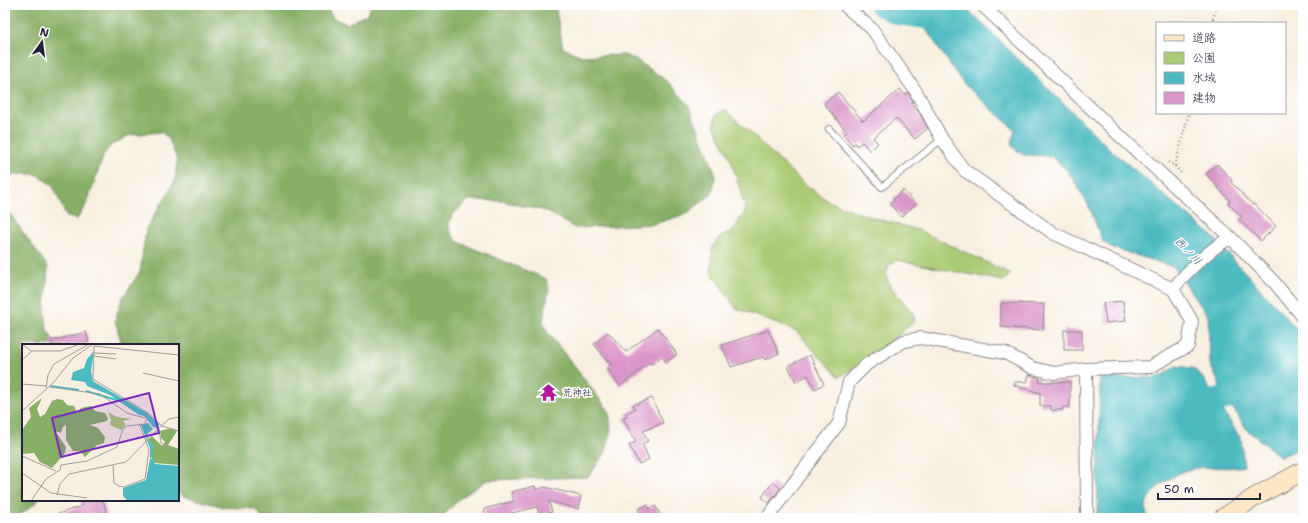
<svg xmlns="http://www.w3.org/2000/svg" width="1308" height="523" font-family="'Shantell Sans','Klee One',sans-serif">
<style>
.green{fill:#aacb73;stroke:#667657}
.forest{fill:#87af65;stroke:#546850}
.water{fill:#4cbbc1;stroke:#376e7e}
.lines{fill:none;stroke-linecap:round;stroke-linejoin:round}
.river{stroke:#4cbbc1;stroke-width:24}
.building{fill:#da95c8}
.lane-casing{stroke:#8d888e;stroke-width:8}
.street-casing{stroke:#8d888e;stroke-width:14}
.secondary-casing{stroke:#8d888e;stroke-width:20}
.path{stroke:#8d888e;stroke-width:2.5;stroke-dasharray:1 3;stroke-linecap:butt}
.lane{stroke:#fff;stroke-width:6}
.street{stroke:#fff;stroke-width:12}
.secondary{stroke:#fce6c4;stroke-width:18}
.labels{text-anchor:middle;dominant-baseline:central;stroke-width:3;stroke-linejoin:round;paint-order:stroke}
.poi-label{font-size:10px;fill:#22223b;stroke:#fff;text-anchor:start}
.water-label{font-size:11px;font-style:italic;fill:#335f71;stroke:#fff}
.inset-river{fill:none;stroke:#4cbbc1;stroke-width:2}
.inset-road{fill:none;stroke:#a29d9e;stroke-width:1}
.view{fill:#7b2cbf;fill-opacity:0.15;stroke:#7b2cbf;stroke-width:2}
.inset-edge{fill:none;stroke:#22223b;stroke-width:2}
</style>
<rect width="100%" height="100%" fill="#fff"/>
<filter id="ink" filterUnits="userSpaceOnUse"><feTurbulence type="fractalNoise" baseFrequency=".025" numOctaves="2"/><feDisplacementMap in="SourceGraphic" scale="8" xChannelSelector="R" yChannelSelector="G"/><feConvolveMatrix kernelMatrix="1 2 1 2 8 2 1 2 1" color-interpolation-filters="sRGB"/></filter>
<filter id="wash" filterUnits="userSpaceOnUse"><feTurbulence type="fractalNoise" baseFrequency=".012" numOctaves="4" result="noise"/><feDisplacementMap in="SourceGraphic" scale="16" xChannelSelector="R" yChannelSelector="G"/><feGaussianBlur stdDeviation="0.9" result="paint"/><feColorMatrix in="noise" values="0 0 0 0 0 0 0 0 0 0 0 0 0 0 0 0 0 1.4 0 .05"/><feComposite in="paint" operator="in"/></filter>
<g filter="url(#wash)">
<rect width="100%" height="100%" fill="#f8efe0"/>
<path class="green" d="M725,109L803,183L828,201L867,216L918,230L1011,274L1003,281L897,260L889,265L886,275L890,286L912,312L915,321L875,355L839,377L796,331L736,308L711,272L712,249L718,239L735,228L746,210L731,160L714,125L716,115Z"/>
<g class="forest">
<path d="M5,5H327C331,19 334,19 347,24L366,15L372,5H555L563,48L582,56L624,55L635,59L667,81L689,105L716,175L712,194L686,214L654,224L575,228L546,211L502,201L469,200C453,213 440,223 458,242L546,279L549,288L543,321L546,330L609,411L611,432L606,452L588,477L487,480L459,499L441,518H263L256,509L224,507L183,496L178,492V345H122L115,320L122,299L140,272L146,229L175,181L177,160L169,139L161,132L130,135L111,145L104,154L87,203L77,219L67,217L53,186L36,174H14L6,180L5,182Z"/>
<path d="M5,198L9,213L48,267L45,309L47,330L57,345H23V500H39C28,509 19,518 5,518Z"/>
</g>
<g class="water">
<path d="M909,5H963L1111,150L1211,235L1303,336V447L1281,457L1247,430L1222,390L1210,364L1208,316L1174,267L1113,248L1103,242L1088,204L1068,171L1051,156L1024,155L1015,149L1011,145L1015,130L963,83Z"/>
<path d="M1176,366L1192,368L1200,374L1241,439L1244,466C1227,470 1209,465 1192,469C1178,471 1147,490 1146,506C1145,509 1147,514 1148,518H1097L1100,377L1151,378L1161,376Z"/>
</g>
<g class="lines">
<g class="river">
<path d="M882,5L898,13L948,20"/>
<path d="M1184,409L1259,389"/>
</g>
</g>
<g id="blocks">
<g class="building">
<path d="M900,89L905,95L908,93L909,94L913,102L911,103L919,112L928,128L915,139L896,118L873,138L878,143L870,151L862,142L857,146L855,143L853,145L844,135L847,132L824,104L838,92L863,121Z"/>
<path d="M1217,164L1232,180L1231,182L1253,205L1254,204L1276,226L1261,241L1239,220L1242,217L1228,203L1230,201L1206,174Z"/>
<path d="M903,190L916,204L901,217L890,204L894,201L893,199Z"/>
<path d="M1123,301L1126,321L1106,323L1103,303Z"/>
<path d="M1001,303L1044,304L1043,330L1001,327Z"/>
<path d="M658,328L677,354L666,362L662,356L652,364L649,363L620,386L607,368L611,365L594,344L608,332L626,352Z"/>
<path d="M768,330L779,353L765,360L763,357L731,367L722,345Z"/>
<rect x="1064" y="330" width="18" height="20"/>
<path d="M86,332L89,342L78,345H51V341Z"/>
<path d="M810,355L824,384L815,389L808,375L796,382L788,366Z"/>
<path d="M1029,375L1040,378L1039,382H1070V407H1063V410H1051V406H1040V393L1014,385L1015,382H1027Z"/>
<path d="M652,398L663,423L643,431L648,441L642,444L649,459L639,464L629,445L636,442L623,418L627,417L626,413L635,409L633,405Z"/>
<path d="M773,482L780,488L769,503L762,497Z"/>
<path d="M535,486L536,490L545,487L581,496L578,509L549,501L552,512L540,516L537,507L512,513L514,518H486L484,509L514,501L511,492Z"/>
<path d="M80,500H103L107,514L95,518H52V516L82,506Z"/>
<path d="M647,505L650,509L655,506L663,518H632L640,513L638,509Z"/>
</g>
</g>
</g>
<g filter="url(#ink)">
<use href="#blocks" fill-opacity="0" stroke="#8d888e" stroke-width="1"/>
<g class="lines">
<defs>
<g id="lane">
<path d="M829,129L882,187L942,139"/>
<path d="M1297,518L1303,509"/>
</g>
<g id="street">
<path d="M844,5L872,29L915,90L942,139L964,170L1053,233L1173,289"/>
<path d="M982,5L1120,136L1231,238"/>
<path d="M1086,369L1087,518"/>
<path d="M767,518L839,423L849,382L867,364L904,341L921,338L1005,353L1033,368L1054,373L1086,369L1150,367L1188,346L1192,321L1173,289C1185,273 1214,245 1231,238L1274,282L1303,317"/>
</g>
<path id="secondary" d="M1223,518L1255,497L1303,471"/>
</defs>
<use href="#lane" class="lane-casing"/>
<use href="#street" class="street-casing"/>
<use href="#secondary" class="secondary-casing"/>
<g class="path">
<path d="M1212,23L1217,5"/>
<path d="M1168,162L1175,166L1182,174"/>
<path d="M1175,166L1189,113"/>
</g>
<use href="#lane" class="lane"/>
<use href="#street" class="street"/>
<use href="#secondary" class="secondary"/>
</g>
</g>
<defs>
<symbol id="temple-bare" viewBox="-9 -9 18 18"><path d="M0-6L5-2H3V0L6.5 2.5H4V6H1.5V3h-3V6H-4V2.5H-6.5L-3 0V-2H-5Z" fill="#b5179e" stroke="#fff" stroke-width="2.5" paint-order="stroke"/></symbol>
</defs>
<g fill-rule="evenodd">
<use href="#temple-bare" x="536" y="380" width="25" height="25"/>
</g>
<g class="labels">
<g class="poi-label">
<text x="562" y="392">荒神社</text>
</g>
<g class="water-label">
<text transform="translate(1188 251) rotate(46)">西ノ川</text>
</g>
</g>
<g transform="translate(22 344)">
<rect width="157" height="157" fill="#f8efe0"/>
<path d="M86,68L95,73L110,75L101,77L104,81L99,86L88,81L89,76Z" fill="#aacb73"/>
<path d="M20,54L15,65L18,73L23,70L30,57L35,55L41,56L45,61L52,62L55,69L59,64L69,62L73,67L83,69L86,74L85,77L68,81L76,84L83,93L82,99L75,101L63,113L58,107H51L44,96V81L41,83L39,89L33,87L44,103L43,109L30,124L18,118L12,109L0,110V86L9,73L7,64ZM149,84L155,87L146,101L157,105V121L133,119L129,112L131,101L126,96L130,92L140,102L143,98L139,94L138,87Z" fill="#87af65"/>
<path d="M72,7L69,27L71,37L125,69L138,81L134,84L131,83L122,72L117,71L88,51L65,42L63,38L49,36L51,28L62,24L65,15ZM126,79L131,85L125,90L126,96L131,101L130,113L128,114V104L119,81ZM131,114L133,120L157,122V157H106L101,152V144L124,136L128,115Z" fill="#4cbbc1"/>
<path class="inset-river" d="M28,42L57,46M64,47L101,58"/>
<path class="inset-road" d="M0,0L9,7H38L58,0M72,9L94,10M72,12L94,15M0,16L10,7M121,29L157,37M0,40L24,42M28,43L78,50L105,69L123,74M24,44L26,31L32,20L67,0M0,67L31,39L51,14L71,0M126,69L71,35L72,2L157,11M137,85L139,99L154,108M0,112L34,127M91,121L92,139L97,142L102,143L123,135L127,106L118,81M0,129L29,149L65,154M35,151L38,140L47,130L104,118L137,84L147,75L157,73M9,157L24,135L38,126L39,121L65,117L95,103L101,85L105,82L123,80L126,69L140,82L157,87"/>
<path class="view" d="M127,49L137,89L39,113L30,74Z"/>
<rect width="157" height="157" class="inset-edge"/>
</g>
<rect width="1308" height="523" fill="none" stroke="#fff" stroke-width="20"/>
<rect x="1156" y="22" width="130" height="92" fill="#ffffff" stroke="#a7a7b1"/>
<rect x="1164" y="35" width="20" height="6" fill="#fce6c4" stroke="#a7a7b1"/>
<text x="1192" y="42" font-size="12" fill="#22223b">道路</text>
<rect x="1164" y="52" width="20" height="12" fill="#aacb73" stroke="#a7a7b1"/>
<text x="1192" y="62" font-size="12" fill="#22223b">公園</text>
<rect x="1164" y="72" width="20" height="12" fill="#4cbbc1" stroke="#a7a7b1"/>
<text x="1192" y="82" font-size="12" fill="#22223b">水域</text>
<rect x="1164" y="92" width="20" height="12" fill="#da95c8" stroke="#a7a7b1"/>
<text x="1192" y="102" font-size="12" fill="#22223b">建物</text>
<g transform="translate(42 42) rotate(14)" stroke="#ffffff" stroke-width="3" paint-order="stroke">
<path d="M0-3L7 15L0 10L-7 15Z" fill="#22223b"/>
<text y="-6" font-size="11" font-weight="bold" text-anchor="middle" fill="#22223b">N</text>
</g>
<path d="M1158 493v6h102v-6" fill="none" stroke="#22223b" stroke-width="2"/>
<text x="1164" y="493" font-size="12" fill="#22223b" stroke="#ffffff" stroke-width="3" paint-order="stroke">50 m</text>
</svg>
